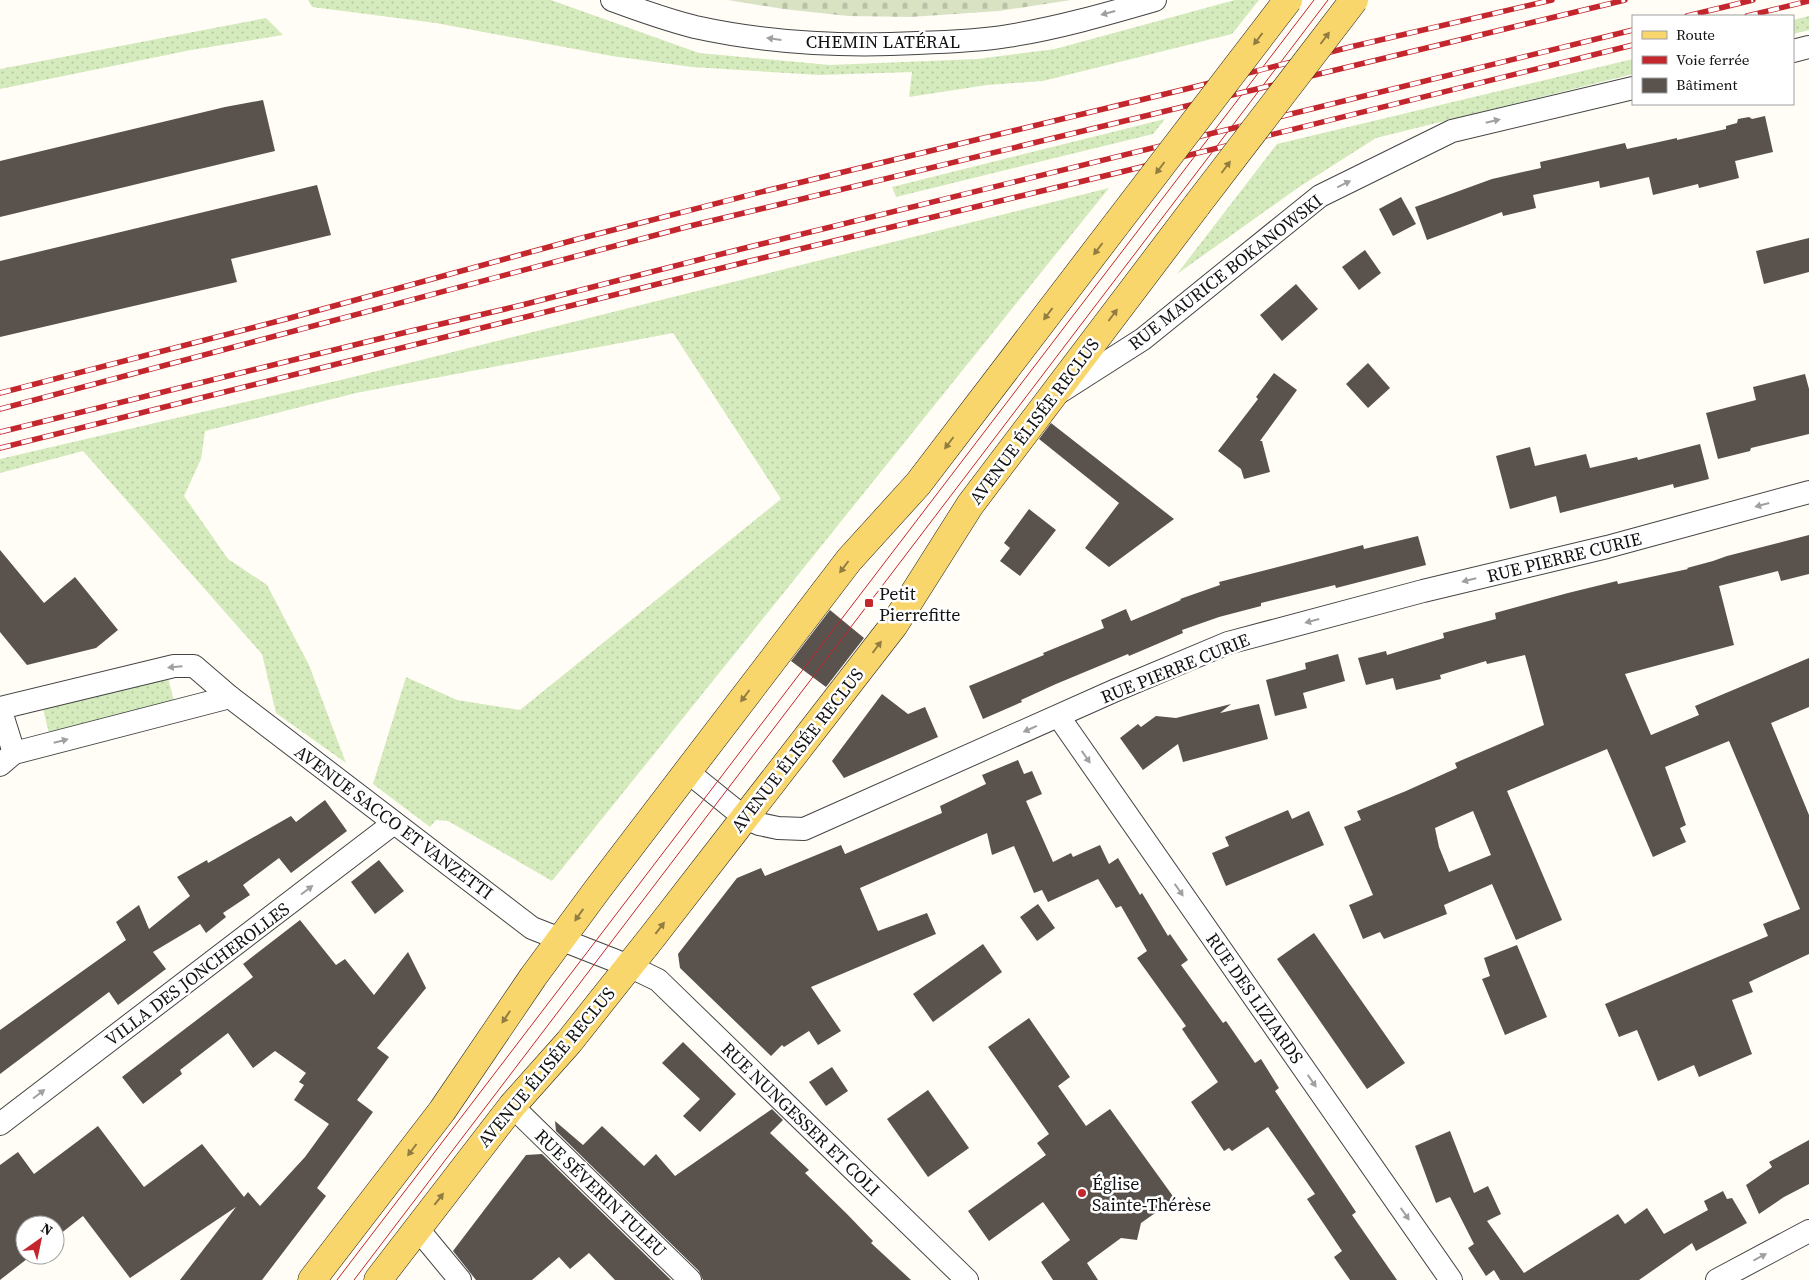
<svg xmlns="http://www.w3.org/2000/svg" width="1809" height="1280" font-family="'Source Serif 4',serif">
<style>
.grass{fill:url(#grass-dots)}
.cemetery{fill:url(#cemetery-stones)}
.building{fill:#5a524d;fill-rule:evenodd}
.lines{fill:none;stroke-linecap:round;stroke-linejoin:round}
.minor-casing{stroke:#444;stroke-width:24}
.primary-casing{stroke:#222;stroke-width:29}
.minor{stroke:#fff;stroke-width:22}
.primary{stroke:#f9d66b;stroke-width:28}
.tram{stroke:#c4262e;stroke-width:1}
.rail-casing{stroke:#c4262e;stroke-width:5.5}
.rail{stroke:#fff;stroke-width:4;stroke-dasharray:11;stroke-linecap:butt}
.primary-bridge-casing{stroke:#222;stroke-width:29;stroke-linecap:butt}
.primary-bridge{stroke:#f9d66b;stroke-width:28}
.oneway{fill:#a0a0a0}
.oneway2{fill:#917d42}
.poi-dot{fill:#c4262e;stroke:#fff;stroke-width:2}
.labels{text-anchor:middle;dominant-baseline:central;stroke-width:5;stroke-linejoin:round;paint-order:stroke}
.street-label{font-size:18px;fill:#111;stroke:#fff}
.poi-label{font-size:18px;fill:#111;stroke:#fff;text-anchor:start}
</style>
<defs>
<pattern id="grass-dots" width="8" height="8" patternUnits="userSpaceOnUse" patternTransform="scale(1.25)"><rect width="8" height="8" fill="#d5ebbd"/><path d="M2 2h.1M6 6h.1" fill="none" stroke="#b6c8a1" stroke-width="1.8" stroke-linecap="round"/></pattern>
<pattern id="cemetery-stones" width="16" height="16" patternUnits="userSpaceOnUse" patternTransform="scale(1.25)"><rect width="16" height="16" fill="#d9e3c4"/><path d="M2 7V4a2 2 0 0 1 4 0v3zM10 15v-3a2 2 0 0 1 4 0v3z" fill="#b9c2a7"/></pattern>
</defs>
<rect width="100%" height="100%" fill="#fffdf5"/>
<g class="grass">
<path d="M308,0H551L699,53L830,65L978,59L1055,49L1235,0H1259L1232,34L1043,81L987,85L909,97L912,72L820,75L692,67L612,56L436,23L312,7Z"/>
<path d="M1809,16V30L1793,34V20Z"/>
<path d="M266,18L283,35L191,50L0,89V69Z"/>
<path d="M1633,59V74L1376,138L1299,187L1177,274L1277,144Z"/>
<path d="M1165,119L1153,134L896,197L892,187Z"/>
<path d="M1109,188L552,881L448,821L436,820L430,827L373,784L406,677L457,700L520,710L781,499L673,333L356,393L205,431L201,459L184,496L228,559L267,585L309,665L346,763L276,713L262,654L83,451L0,473V459L349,378Z"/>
<path d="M168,678L174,701L49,733L43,709Z"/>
</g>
<path class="cemetery" d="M728,0H1071L999,11L910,17L848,16L783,9Z"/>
<g class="building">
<path d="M263,100L275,151L0,217V161L225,107Z"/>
<path d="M1765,116L1773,152L1735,161L1739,178L1699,188L1698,184L1653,195L1649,177L1600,188L1599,181L1533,195L1536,208L1503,216L1502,212L1427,240L1415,207L1492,179L1541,168L1540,162L1625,143L1627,149L1677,138V140L1726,129V126L1737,123L1738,119L1749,117L1752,119Z"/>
<path d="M317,185L331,235L231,259L237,282L0,337V261Z"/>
<path d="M1401,197L1416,224L1393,236L1379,209Z"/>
<path d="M1809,238V272L1764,284L1756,251Z"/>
<path d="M1365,250L1381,273L1359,290L1342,267Z"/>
<path d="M1296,284L1318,309L1282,341L1260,315Z"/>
<path d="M1368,363L1390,388L1368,408L1346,384Z"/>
<path d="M1274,373L1297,390L1260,441H1262L1270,472L1244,479L1241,469L1218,451L1258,399L1256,397Z"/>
<path d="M1805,374L1809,389V434L1751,448L1750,451L1718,459L1706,413L1756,400L1753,387Z"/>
<path d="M1051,423L1138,491L1174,519L1109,567L1085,548L1119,503L1039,439Z"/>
<path d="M1700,444L1709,479L1674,488L1673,484L1560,513L1556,496L1510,509L1496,456L1530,447L1535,466L1586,454L1590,468L1637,457L1638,460Z"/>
<path d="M1029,509L1056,530L1020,576L1000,561L1010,548L1004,543Z"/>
<path d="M1809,535V574L1781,581L1778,571L1719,586L1734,645L1625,674L1651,735L1699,715L1695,706L1809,658V707L1771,723L1809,815V954L1749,982L1753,992L1732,1000L1752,1054L1699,1077L1694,1065L1658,1081L1637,1030L1619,1037L1605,1004L1768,936L1763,924L1800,909L1729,741L1665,767L1686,825L1680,828L1686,842L1653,857L1607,749L1507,791L1562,920L1516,940L1492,884L1444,905L1447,914L1384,939L1380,932L1363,939L1349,905L1373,895L1344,827L1361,820L1357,811L1406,791L1457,768L1455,763L1544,725L1525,655L1487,664L1486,661L1440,675L1441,679L1396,690L1393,678L1366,685L1358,658L1386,651L1387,655L1444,638L1443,633L1496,619L1495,613L1568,593L1617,581L1618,584L1688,569L1687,568L1713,561L1727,556ZM1473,811L1491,855L1449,872L1439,847L1435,828Z"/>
<path d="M1418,536L1426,565L1336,588L1335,585L1261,603V606L1219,617L1182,630L1183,633L1129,656L1128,654L1056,684L1021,700L1022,702L983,719L969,686L1044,655L1043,653L1104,628L1101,620L1126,609L1131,621L1181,600L1180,599L1220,585L1219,582L1363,545L1364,549Z"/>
<path d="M0,550L44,603L75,577L118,630L96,648L27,665L0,632Z"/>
<path d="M830,610L864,638L826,687L791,661Z"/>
<path d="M1338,654L1345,681L1303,693L1307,708L1275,716L1266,680L1306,669L1305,663Z"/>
<path d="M882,694L908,714L925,707L938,737L844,778L832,761Z"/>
<path d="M1231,704L1220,713L1259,704L1268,739L1183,762L1178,744L1143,770L1120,738L1138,724L1141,727L1156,716L1176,718Z"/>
<path d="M1018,760L1024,774L1032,771L1042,794L1026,801L1053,862L1071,853L1073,857L1100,845L1109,864L1118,858L1140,895L1142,893L1168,936L1170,934L1188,960L1181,965L1223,1023L1226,1021L1255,1063L1261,1059L1279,1088L1275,1091L1356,1212L1352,1215L1397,1280H1350L1334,1257L1342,1251L1307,1199L1315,1194L1268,1127L1232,1151L1229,1148L1224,1151L1191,1102L1218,1082L1182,1029L1186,1026L1137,958L1147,951L1121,906L1116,908L1098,879L1048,902L1042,890L1034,893L1014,846L992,855L987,833L860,888L878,931L927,913L936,934L811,987L841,1031L818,1045L809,1031L784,1047L782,1045L771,1056L680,968L678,954L737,878L761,868L765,876L841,845L845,854L942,813L940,806L986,784L982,775Z"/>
<path d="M325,800L347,831L291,873L279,858L243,885L250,895L223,913L226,917L206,933L200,924L153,952L166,969L118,1005L109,992L0,1074V1030L126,940L116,922L139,905L149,929L190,896L177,877L207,860L208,863L291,816L296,822Z"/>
<path d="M1288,810L1292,819L1309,811L1324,845L1226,886L1212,853L1229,846L1225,837Z"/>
<path d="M379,860L404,891L375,914L351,882Z"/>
<path d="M1038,904L1055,928L1037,941L1020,917Z"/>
<path d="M300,920L336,965L345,959L374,995L408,952L426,988L377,1048L389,1057L357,1100L373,1112L317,1188L326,1196L262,1280H180L236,1207L130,1278L83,1216L55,1238V1225H25V1255H32L0,1280V1165L18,1152L34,1174L98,1126L144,1187L202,1144L244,1197L248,1192L260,1206L305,1157L329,1124L294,1100L304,1085L299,1082L306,1073L275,1051L253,1068L228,1033L180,1070L182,1074L143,1104L122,1077L253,977L243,964Z"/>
<path d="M1314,933L1405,1063L1367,1089L1277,959Z"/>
<path d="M983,944L1002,972L933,1022L913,994Z"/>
<path d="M1517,945L1547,1017L1505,1035L1482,979L1490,976L1484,958Z"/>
<path d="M1029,1018L1070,1077L1058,1086L1086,1126L1110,1109L1175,1199L1141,1223L1137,1240L1121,1238L1087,1263L1098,1280H1053L1041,1262L1070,1240L1043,1202L989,1241L968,1211L1046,1155L1037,1143L1049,1134L988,1047Z"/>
<path d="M683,1042L736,1094L700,1132L683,1116L700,1099L662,1063Z"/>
<path d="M832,1067L848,1091L826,1106L809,1082Z"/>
<path d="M928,1090L969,1148L928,1177L887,1119Z"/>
<path d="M772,1109L783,1120L770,1133L809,1170L805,1173L847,1214L873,1241L871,1243L911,1280H703L699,1271L556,1131L555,1121L583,1145L602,1126L644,1166L656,1154L675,1176Z"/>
<path d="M1450,1131L1474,1193L1488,1186L1501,1214L1487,1221L1524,1273L1618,1214L1625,1224L1647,1208L1664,1234L1708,1210L1704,1201L1723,1191L1727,1199L1732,1198L1747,1223L1696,1251L1692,1243L1639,1280H1500L1494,1270L1486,1276L1468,1248L1474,1244L1450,1197L1436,1203L1415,1146Z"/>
<path d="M1809,1140V1184L1784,1197L1759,1214L1746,1185L1772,1167L1769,1162Z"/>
<path d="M542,1154L671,1280H615L589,1253L570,1269L559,1257L532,1280H476L453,1251L526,1155Z"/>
</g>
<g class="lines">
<defs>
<g id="minor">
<path d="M612,0C639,10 667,20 695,27C768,43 843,47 917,43C948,42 978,41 1008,36C1058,28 1107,14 1155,0"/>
<path d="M1793,51L1809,47"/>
<path d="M1060,392L1143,339L1320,196L1452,131L1633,88"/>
<path d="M0,708L174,666H194L230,697L532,928L629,966L658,980L967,1280"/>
<path d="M0,708L14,753"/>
<path d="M1059,717L1451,1280"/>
<path d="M0,765L14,753L230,697"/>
<path d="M688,772L745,818L759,824L778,828L804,829L1116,690L1228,643L1423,591L1607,547L1809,492"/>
<path d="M512,1106L690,1280"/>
<path d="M0,1124L394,823"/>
<path d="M417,1228L460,1280"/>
<path d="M1717,1280L1809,1231"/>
</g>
<g id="primary">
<path d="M312,1280L442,1111L533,977L597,890L849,560L918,484L1118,222"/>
<path d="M378,1280L512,1106L569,1042L653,936L894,625L970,505L1197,205"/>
</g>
</defs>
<use href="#minor" class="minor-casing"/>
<use href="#primary" class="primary-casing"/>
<use href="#minor" class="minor"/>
<use href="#primary" class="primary"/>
<g class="tram">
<path d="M337,1280L1314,0"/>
<path d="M354,1280L1328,0"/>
</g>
<defs>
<g id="rail">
<path d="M1687,16L1753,0"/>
<path d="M1747,16L1809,1"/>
<path d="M0,393L290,318L578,239L765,191L1190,88L1350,47L1552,0"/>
<path d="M0,409L690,226L1625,0"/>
<path d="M0,432L411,331L522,305L745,248L1633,30"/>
<path d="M0,448L746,262L1125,171L1633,45"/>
</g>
</defs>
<use href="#rail" class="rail-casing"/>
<use href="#rail" class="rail"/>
<defs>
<g id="primary-bridge">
<path d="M1197,205L1354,0"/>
<path d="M1118,222L1288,0"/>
</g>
</defs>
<use href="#primary-bridge" class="primary-bridge-casing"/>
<use href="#primary-bridge" class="primary-bridge"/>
</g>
<defs><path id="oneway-solid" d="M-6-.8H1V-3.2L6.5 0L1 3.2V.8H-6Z" transform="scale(1.25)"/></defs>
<g class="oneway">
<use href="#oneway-solid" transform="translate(1108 13) rotate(165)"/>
<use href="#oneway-solid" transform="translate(774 39) rotate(-172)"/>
<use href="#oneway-solid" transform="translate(1493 121) rotate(-13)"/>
<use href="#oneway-solid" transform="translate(1344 184) rotate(-26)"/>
<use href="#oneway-solid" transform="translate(1762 505) rotate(165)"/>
<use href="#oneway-solid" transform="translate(1469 580) rotate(166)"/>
<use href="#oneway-solid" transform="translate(1312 621) rotate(165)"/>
<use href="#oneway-solid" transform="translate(175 667) rotate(175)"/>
<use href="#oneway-solid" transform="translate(1030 729) rotate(156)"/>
<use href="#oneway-solid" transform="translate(61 741) rotate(-14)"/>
<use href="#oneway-solid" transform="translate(1086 757) rotate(55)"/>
<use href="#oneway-solid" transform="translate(307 890) rotate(-37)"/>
<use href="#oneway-solid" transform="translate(1179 890) rotate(55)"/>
<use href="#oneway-solid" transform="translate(1312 1081) rotate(55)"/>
<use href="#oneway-solid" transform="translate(39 1094) rotate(-37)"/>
<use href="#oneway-solid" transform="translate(1405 1214) rotate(55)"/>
<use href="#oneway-solid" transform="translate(1760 1257) rotate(-28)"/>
</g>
<g class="oneway2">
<use href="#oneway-solid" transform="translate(1325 38) rotate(-53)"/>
<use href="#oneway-solid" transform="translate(1258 39) rotate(127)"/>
<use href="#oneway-solid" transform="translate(1226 167) rotate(-53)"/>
<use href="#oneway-solid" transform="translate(1160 168) rotate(127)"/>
<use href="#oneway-solid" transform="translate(1098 249) rotate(127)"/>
<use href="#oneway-solid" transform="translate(1048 314) rotate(127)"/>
<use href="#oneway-solid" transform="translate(1113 315) rotate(-53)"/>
<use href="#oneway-solid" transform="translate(949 443) rotate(127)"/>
<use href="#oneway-solid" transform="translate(844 567) rotate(127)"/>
<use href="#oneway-solid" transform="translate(877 647) rotate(-53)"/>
<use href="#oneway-solid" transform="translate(745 696) rotate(127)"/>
<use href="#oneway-solid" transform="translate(579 915) rotate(125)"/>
<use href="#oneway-solid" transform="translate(660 928) rotate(-52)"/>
<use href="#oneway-solid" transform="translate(506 1017) rotate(124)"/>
<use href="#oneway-solid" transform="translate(412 1150) rotate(127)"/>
<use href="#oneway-solid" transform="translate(439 1199) rotate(-52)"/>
</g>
<g class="poi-dot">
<rect x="864" y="598" width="10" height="10" rx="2.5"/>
<circle cx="1082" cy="1193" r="5"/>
</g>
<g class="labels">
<g class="street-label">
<text x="883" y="41">CHEMIN LATÉRAL</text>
<text transform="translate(1225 272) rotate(-38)">RUE MAURICE BOKANOWSKI</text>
<text transform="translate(1034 421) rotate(-53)">AVENUE ÉLISÉE RECLUS</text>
<text transform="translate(1564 557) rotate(-14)">RUE PIERRE CURIE</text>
<text transform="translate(1175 668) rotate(-22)">RUE PIERRE CURIE</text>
<text transform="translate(797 750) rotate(-52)">AVENUE ÉLISÉE RECLUS</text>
<text transform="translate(394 822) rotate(37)">AVENUE SACCO ET VANZETTI</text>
<text transform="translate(197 974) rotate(-37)">VILLA DES JONCHEROLLES</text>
<text transform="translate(1255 998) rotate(55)">RUE DES LIZIARDS</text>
<text transform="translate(546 1067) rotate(-50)">AVENUE ÉLISÉE RECLUS</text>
<text transform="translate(801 1119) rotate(44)">RUE NUNGESSER ET COLI</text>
<text transform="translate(601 1193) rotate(44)">RUE SÉVERIN TULEU</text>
</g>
<g class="poi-label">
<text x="879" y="593">Petit<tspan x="879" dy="21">Pierrefitte</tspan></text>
<text x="1092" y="1183">Église<tspan x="1092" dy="21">Sainte-Thérèse</tspan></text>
</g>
</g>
<rect x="1632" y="15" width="162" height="90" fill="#ffffff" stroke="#a0a0a0"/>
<rect x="1642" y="31" width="25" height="8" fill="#f9d66b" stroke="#a0a0a0"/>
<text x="1676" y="40" font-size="15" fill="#111111">Route</text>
<rect x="1642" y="56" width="25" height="8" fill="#c4262e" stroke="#a0a0a0"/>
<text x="1676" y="65" font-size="15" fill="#111111">Voie ferrée</text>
<rect x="1642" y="78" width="25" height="15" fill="#5a524d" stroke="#a0a0a0"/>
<text x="1676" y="90" font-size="15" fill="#111111">Bâtiment</text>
<g transform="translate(40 1240) rotate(33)"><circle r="24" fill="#ffffff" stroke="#a0a0a0"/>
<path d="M0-4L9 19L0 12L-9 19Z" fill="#c4262e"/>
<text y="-8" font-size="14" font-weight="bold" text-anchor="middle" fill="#111111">N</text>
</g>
</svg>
